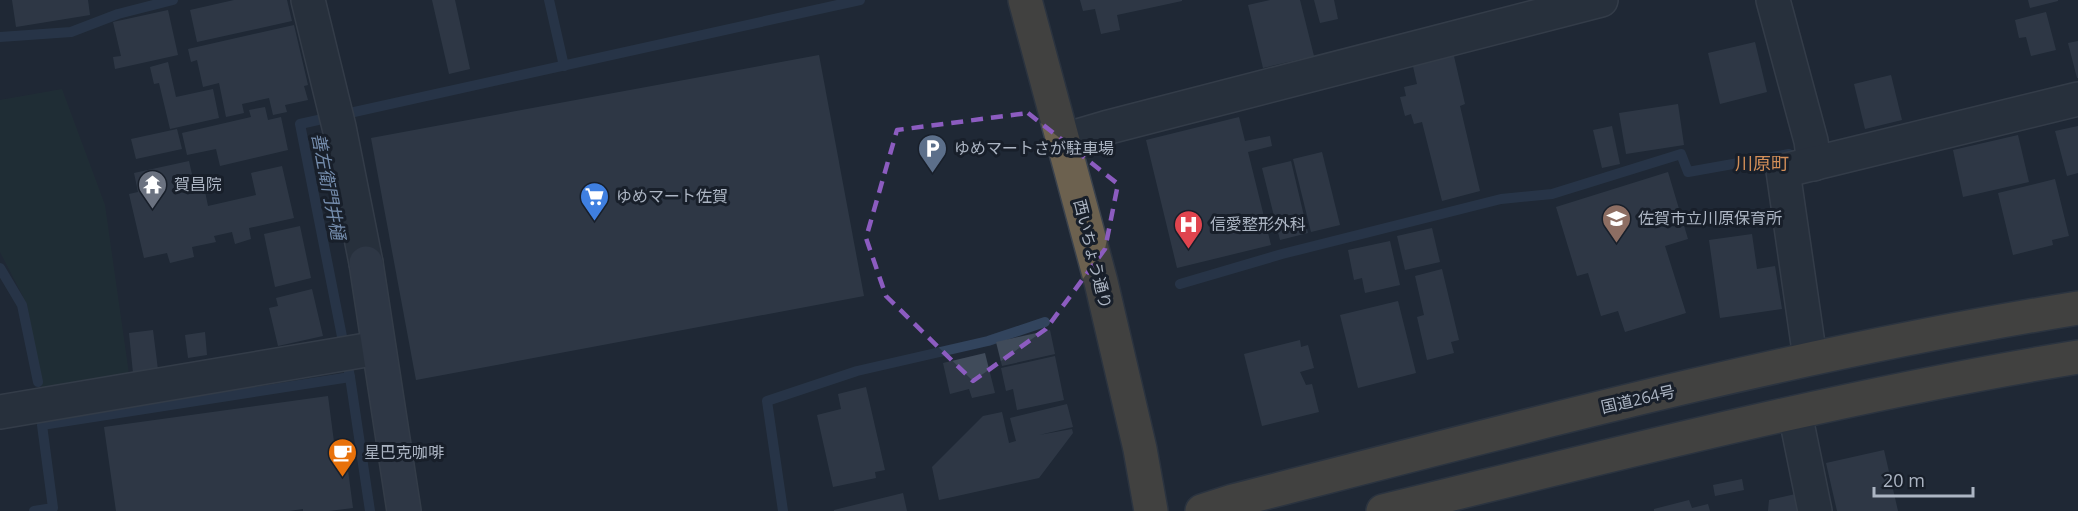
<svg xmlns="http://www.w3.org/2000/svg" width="2078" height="511" font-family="'Open Sans','Noto Sans JP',sans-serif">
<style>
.green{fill:#213436}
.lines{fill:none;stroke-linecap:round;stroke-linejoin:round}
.stream{stroke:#32445d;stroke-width:10}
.building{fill:#404b5a}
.street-casing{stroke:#4d5561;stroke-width:36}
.secondary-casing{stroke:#4d5561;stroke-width:36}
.highway-casing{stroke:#3a424d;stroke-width:36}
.street{stroke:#323a46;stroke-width:33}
.secondary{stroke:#404959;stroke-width:33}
.highway{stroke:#6c614f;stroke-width:33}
.marked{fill:none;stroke:#8c5cc0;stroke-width:4.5;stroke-dasharray:12 8;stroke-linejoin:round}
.labels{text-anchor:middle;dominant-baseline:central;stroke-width:6;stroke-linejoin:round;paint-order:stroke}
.poi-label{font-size:16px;fill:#acb5c3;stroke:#181f2a;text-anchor:start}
.street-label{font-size:16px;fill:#acb5c3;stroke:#181f2a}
.neighbourhood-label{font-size:18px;fill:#d28e58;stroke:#181f2a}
.water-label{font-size:18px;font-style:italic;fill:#748cac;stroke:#181f2a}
</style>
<rect width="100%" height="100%" fill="#1f2835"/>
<path class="green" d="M62,89L105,205L130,381L43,394L27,304L0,252V100Z"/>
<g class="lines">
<g class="stream">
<path d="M549,0L564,66"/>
<path d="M0,37L71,32L118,14L173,0"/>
<path d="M0,268L22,305L38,382"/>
<path d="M1180,284L1282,254L1501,199L1552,194L1681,154L1688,172L1789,154"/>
<path d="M350,377L370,511"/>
<path d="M34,511L53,508L42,425L350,377L300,124L860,0"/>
<path d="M783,511L767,401L857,371L988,341L1045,322"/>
</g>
</g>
<g class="building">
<path d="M12,0H88L90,15L16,27Z"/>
<path d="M234,0H287L292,21L197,42L190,10Z"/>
<path d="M432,0H455L470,69L449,74Z"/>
<path d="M1080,0H1182V1L1117,15L1120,30L1101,34L1095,9L1083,11Z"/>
<path d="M1270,0H1300L1314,56L1263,68L1248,5Z"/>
<path d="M1314,0H1334L1338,19L1320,23Z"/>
<path d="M2028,0H2058V1L2030,8Z"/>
<path d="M168,10L178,55L115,69L113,57L121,56L113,22Z"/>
<path d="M2046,12L2056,50L2031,56L2026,37L2019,38L2015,20Z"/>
<path d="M294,25L308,85L304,86L308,100L285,105L287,112L273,115L269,98L242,104L244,113L226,117L219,83L203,87L197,60L191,62L188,49Z"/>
<path d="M2078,41V78H2077L2068,43Z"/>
<path d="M1755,42L1767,92L1720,104L1708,53Z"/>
<path d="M1453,52L1465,104L1460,106L1480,191L1442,201L1422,122L1414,124L1411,114L1405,116L1400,97L1406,96L1404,87L1417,84L1412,62Z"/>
<path d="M819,55L864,296L416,380L371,138Z"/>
<path d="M168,62L176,97L213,89L219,118L170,129L159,83L154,84L150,67Z"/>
<path d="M1891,75L1902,120L1865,129L1854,84Z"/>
<path d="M1678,104L1684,145L1626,154L1619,113Z"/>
<path d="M265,107L268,120L281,117L288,150L220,166L216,149L187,155L182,133L251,117L249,110Z"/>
<path d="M1239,117L1245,141L1270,136L1272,146L1248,152L1271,245L1177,268L1146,140Z"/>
<path d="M1612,126L1620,164L1602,168L1593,130Z"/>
<path d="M2078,126V173L2067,176L2055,131Z"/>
<path d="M177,129L182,149L136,159L131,139Z"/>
<path d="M2018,135L2029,182L1963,197L1953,150Z"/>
<path d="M1322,152L1340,225L1311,232L1293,159Z"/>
<path d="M189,161L193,179L202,177L208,206L256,195L251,173L282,166L294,218L249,228L251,239L235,244L232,232L214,236L216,242L192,247L194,257L170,263L167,253L144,258L129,194L138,192L134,173Z"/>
<path d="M1291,161L1308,233L1280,240L1262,168Z"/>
<path d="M1668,172L1688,239L1665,246L1686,313L1625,332L1618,311L1601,316L1588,273L1577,276L1556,207Z"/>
<path d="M2055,179L2069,236L2052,240L2053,245L2013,255L1998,193Z"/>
<path d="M300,226L311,278L275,287L264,234Z"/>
<path d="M1432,228L1440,262L1405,270L1397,236Z"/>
<path d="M1752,234L1757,269L1775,266L1782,309L1720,318L1709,240Z"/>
<path d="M1390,241L1400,285L1365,293L1362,278L1354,280L1348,250Z"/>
<path d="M1442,269L1459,340L1451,342L1454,353L1427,360L1417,317L1424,315L1415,276Z"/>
<path d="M312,289L323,336L278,346L269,308L278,306L276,298Z"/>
<path d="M1398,301L1416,373L1358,388L1340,315Z"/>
<path d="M153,330L158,370L133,373L129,333Z"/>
<path d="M1050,330L1055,354L1002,366L996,342Z"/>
<path d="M205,332L207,355L188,358L185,335Z"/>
<path d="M1300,340L1301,347L1308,345L1314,368L1300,372L1306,385L1312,384L1319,412L1262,426L1244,354Z"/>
<path d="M985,353L995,393L972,398L969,389L950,394L943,363Z"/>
<path d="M1055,356L1064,400L1017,410L1013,389L1006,391L1001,368Z"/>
<path d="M866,387L885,470L875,472L876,478L833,487L817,415L841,409L838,394Z"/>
<path d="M328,396L334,442L344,440L353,508L329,511H303V509L289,511H116L104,427Z"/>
<path d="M1067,404L1073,427L1039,435L1072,429L1073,433L1039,478L939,500L932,467L983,416L1002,412L1009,443L1016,441L1010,418Z"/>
<path d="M1884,450L1898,511H1837L1826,463Z"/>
<path d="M1742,479L1744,490L1715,496L1713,485Z"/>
<path d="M903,493L907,511H834V510Z"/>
<path d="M1800,493L1804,511H1768L1769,500Z"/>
<path d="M1689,500L1692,508L1708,504L1710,511H1654V509Z"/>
</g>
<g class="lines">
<defs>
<g id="street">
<path d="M308,0L339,127L366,263"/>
<path d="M1773,0L1811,141L1814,164"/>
<path d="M1064,140L1105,128L1601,0"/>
<path d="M1810,358L1783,171L2078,99"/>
<path d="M0,412L378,348"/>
<path d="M1795,413L1815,511"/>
</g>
<path id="secondary" d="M366,263L404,511"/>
<g id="highway">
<path d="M1025,0L1101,282L1140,449L1151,511"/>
<path d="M1202,511L1233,501C1513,429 1793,354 2078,308"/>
<path d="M1383,511C1613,455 1844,395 2078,357"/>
</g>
</defs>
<use href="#street" class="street-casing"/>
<use href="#secondary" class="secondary-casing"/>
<use href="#highway" class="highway-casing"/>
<use href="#street" class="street"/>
<use href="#secondary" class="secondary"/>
<use href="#highway" class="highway"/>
</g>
<path d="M0 0H2078V511H0ZM1028,113L1118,184L1105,249L1046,329L973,381L886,296L866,238L897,130Z" fill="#1f2835" fill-opacity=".55" fill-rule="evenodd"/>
<path class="marked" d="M1028,113L1118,184L1105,249L1046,329L973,381L886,296L866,238L897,130Z"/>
<defs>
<symbol id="parking-pin" viewBox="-11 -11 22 30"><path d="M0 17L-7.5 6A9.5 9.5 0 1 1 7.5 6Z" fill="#5c6f8a" stroke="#181f2a"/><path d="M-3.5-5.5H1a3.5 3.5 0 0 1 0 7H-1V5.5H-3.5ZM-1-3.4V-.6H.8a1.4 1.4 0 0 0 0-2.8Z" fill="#fff"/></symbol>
<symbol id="temple-pin" viewBox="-11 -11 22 30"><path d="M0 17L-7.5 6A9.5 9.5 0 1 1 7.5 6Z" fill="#6b7280" stroke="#181f2a"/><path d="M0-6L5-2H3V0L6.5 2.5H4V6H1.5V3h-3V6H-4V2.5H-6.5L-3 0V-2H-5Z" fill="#fff"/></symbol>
<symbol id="supermarket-pin" viewBox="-11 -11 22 30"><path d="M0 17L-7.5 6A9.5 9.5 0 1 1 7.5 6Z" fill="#3f7fe0" stroke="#181f2a"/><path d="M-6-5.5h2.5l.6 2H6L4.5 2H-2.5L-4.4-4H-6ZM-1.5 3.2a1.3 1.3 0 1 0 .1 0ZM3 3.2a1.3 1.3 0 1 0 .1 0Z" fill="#fff"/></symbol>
<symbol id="school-pin" viewBox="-11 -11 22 30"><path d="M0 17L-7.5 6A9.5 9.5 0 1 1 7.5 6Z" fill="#8d6e63" stroke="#181f2a"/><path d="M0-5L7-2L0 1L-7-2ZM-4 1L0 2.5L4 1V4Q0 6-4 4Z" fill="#fff"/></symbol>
<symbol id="hospital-pin" viewBox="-11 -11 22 30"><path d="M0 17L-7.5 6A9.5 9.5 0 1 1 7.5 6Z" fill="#e0444e" stroke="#181f2a"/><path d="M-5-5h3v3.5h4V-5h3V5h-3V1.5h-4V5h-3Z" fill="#fff"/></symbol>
<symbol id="cafe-pin" viewBox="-11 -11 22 30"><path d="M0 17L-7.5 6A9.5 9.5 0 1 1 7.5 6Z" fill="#e8710a" stroke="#181f2a"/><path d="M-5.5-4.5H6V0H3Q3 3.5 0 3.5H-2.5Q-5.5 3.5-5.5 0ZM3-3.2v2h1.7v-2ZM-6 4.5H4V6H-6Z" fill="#fff"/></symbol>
</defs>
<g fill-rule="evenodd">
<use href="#parking-pin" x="916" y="132" width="33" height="45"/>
<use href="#temple-pin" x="136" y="168" width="33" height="45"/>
<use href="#supermarket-pin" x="578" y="180" width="33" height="45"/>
<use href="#school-pin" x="1600" y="202" width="33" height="45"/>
<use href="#hospital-pin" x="1172" y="208" width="33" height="45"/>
<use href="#cafe-pin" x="326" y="436" width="33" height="45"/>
</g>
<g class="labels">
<g class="poi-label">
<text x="954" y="148">ゆめマートさが駐車場</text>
<text x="174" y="184">賀昌院</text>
<text x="616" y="196">ゆめマート佐賀</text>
<text x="1638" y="218">佐賀市立川原保育所</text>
<text x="1210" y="224">信愛整形外科</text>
<text x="364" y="452">星巴克咖啡</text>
</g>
<g class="street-label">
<text transform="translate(1093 254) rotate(76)">西いちょう通り</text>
<text transform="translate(1638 399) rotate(-13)">国道264号</text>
</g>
<g class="neighbourhood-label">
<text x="1762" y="163">川原町</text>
</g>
<g class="water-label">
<text transform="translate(329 186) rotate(79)">善左衛門井樋</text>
</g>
</g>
<path d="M1874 487v9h99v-9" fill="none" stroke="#acb5c3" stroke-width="3"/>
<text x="1883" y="487" font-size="18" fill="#acb5c3" stroke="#181f2a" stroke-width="4.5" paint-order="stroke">20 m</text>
</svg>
